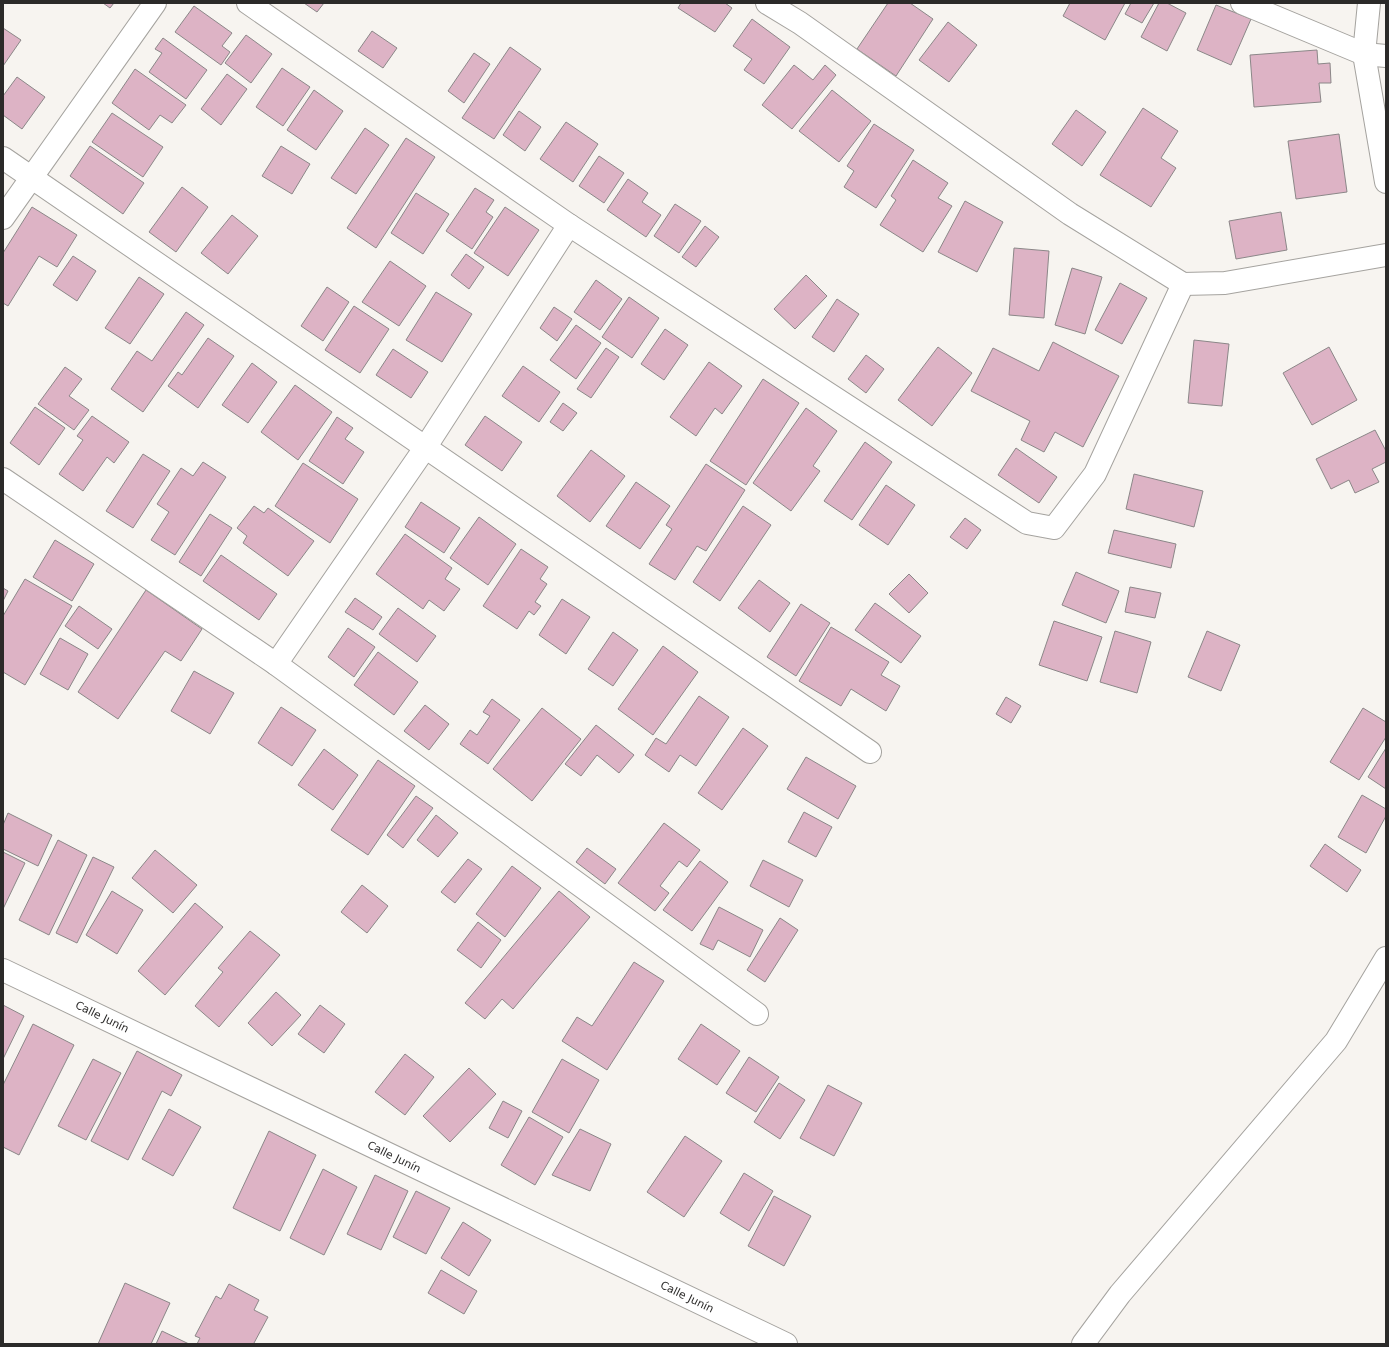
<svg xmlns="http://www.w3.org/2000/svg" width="1389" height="1347" font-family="'DejaVu Sans',sans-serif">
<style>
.building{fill:#ddb3c5;stroke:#8b8788}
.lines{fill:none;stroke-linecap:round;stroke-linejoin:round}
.street-casing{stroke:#a5a39f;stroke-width:24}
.street{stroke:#fff;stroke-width:22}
.labels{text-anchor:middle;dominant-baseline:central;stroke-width:3;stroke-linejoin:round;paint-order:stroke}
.street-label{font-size:11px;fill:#2b2a29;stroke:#fff}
</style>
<rect width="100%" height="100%" fill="#f7f4f0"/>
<g class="building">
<path d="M103,3H114L110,8Z"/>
<path d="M304,3H324L317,12Z"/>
<path d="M681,3H725L732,8L715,32L678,8Z"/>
<path d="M888,3H910L933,19L896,76L857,49Z"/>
<path d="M1070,3H1125L1105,40L1063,16Z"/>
<path d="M1131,3H1154L1142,23L1125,14Z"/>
<path d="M1159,3H1167L1186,13L1167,51L1141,37Z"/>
<path d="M1216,5L1251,19L1231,65L1197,50Z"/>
<path d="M194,6L232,33L222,46L230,52L221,65L175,32Z"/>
<path d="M752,19L790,47L764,84L744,70L752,59L733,46Z"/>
<path d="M948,22L977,45L949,82L919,60Z"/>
<path d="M3,28L21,40L3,66Z"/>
<path d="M372,31L397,48L383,68L358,51Z"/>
<path d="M246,35L272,54L251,83L225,63Z"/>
<path d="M163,38L207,70L186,99L149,72L162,53L155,49Z"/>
<path d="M510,47L541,69L494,139L462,118Z"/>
<path d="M1317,50L1318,64L1330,63L1331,83H1319L1321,102L1254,107L1250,55Z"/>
<path d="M474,53L490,64L464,103L448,91Z"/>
<path d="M794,65L813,80L825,65L836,75L792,129L762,105Z"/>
<path d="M282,68L310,87L283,126L256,107Z"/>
<path d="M135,69L186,105L172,123L160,115L149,130L112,103Z"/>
<path d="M227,74L247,89L221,125L201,109Z"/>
<path d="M17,77L45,97L22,129L3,115V96Z"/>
<path d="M314,90L343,111L316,150L287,130Z"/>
<path d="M832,90L871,121L839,162L799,131Z"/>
<path d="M1143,108L1178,131L1161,158L1176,168L1151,207L1100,175Z"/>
<path d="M1076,110L1106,132L1082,166L1052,144Z"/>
<path d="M519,111L541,127L525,151L503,135Z"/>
<path d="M112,113L163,147L143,177L92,142Z"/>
<path d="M566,122L598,144L573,182L540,159Z"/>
<path d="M874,124L914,150L876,208L844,187L854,171L847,166Z"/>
<path d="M365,128L389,145L356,194L331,178Z"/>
<path d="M1339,134L1347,192L1296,199L1288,141Z"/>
<path d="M406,138L435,157L376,248L347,228Z"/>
<path d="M90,146L144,183L123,214L70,176Z"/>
<path d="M281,146L310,164L292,194L262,176Z"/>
<path d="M599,156L624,173L604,203L579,186Z"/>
<path d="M913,160L948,183L938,198L952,206L923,252L880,225L896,200L891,196Z"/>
<path d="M628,179L648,193L642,202L661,215L646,237L607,210Z"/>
<path d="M182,187L208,207L176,252L149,232Z"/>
<path d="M475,188L494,200L486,212L493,217L472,249L446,231Z"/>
<path d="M416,193L449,214L423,254L391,233Z"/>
<path d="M965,201L1003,222L977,272L938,252Z"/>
<path d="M675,204L701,221L679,253L654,236Z"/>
<path d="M32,207L77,235L57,267L39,256L8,306L3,303V253Z"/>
<path d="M505,207L539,230L508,276L474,253Z"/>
<path d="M1281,212L1287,250L1236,259L1229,221Z"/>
<path d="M232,215L258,236L228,274L201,253Z"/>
<path d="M705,226L719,237L696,267L682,257Z"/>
<path d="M1014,248L1049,251L1044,318L1009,315Z"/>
<path d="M466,254L484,267L469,289L451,275Z"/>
<path d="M73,256L96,271L77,301L53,285Z"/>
<path d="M390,261L426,286L399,326L362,302Z"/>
<path d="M1072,268L1102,277L1085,334L1055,325Z"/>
<path d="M806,275L827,296L795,329L774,309Z"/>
<path d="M139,277L164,294L130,344L105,328Z"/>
<path d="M596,280L622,299L600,330L574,312Z"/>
<path d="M1120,283L1147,298L1122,344L1095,330Z"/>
<path d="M327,287L349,302L323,341L301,326Z"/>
<path d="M436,292L472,314L442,362L406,340Z"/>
<path d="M629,297L659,318L632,358L602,337Z"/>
<path d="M837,299L859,314L834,352L812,337Z"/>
<path d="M354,306L389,329L360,373L325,350Z"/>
<path d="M554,307L572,319L557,341L540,328Z"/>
<path d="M186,312L204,325L143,412L111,389L137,351L152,361Z"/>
<path d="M576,325L601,343L576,379L550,360Z"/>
<path d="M665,329L688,345L664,380L641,364Z"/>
<path d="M208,338L234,356L198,408L168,386L178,372L182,375Z"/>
<path d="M1194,340L1229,344L1222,406L1188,403Z"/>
<path d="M1053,342L1119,376L1083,447L1055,432L1044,452L1021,440L1030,421L971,391L993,348L1039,371Z"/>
<path d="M938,347L972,373L932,426L898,400Z"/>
<path d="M1329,347L1357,400L1312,425L1283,373Z"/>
<path d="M606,348L619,357L591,398L577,389Z"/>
<path d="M393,349L428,372L411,398L376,375Z"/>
<path d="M866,355L884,369L866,393L848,379Z"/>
<path d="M709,362L742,386L722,414L715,408L696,436L670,417Z"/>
<path d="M252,363L277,382L248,423L222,405Z"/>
<path d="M523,366L560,392L539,422L502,396Z"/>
<path d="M65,367L82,379L69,396L89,410L74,430L38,404Z"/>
<path d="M763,379L799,403L746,485L710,461Z"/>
<path d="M295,385L332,412L298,460L261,432Z"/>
<path d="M563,403L577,413L563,431L550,422Z"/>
<path d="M35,407L65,428L39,465L10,443Z"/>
<path d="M806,408L837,431L813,466L820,471L791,511L753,483Z"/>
<path d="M92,416L129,442L114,463L107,457L83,491L59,474L83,440L77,436Z"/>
<path d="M485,416L522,442L502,471L465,445Z"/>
<path d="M337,417L353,428L345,439L364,452L343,484L309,461Z"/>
<path d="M1375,430L1386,451V462L1372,469L1379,482L1355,493L1349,480L1331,489L1316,459Z"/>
<path d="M865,442L892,462L852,520L824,501Z"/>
<path d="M1016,448L1057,477L1039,503L998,475Z"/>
<path d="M591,450L625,476L590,522L557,496Z"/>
<path d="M143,454L170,471L133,528L106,511Z"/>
<path d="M203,462L226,477L175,555L151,540L169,512L157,504L181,468L193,476Z"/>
<path d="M303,463L358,499L330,543L275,506Z"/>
<path d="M706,464L745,490L706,551L697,546L675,580L649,564L672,529L666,525Z"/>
<path d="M1134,474L1203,491L1194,527L1126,509Z"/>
<path d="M636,482L670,506L640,549L606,526Z"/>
<path d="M886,485L915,505L888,545L859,525Z"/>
<path d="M421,502L460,528L444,553L405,527Z"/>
<path d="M254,506L264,513L268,508L314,541L288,576L243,543L247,536L237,528Z"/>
<path d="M743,506L771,525L720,601L693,582Z"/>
<path d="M210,514L232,528L201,576L179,562Z"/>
<path d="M479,517L516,544L488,585L450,558Z"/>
<path d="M965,518L981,530L967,549L950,537Z"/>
<path d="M1114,530L1176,544L1171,568L1108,553Z"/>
<path d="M405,534L452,568L445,579L460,589L444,611L429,600L423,609L376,574Z"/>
<path d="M55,540L94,564L72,601L33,577Z"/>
<path d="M521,549L548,567L540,579L547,584L535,602L541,606L534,615L529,611L517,629L483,606Z"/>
<path d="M221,555L277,594L259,620L203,581Z"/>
<path d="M1076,572L1119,591L1106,623L1062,605Z"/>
<path d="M909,574L928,593L909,613L889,594Z"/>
<path d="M25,579L72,606L25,685L3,672V616Z"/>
<path d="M759,580L790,603L770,632L738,608Z"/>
<path d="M1130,587L1161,593L1155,618L1125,612Z"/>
<path d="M3,588L8,591L3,601Z"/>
<path d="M146,590L202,629L181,661L165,651L118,719L78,692Z"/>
<path d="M355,598L382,617L373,630L345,612Z"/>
<path d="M562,599L590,617L566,654L539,635Z"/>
<path d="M875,603L921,636L901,663L855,630Z"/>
<path d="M801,604L830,623L796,676L767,657Z"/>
<path d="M79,606L112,629L98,649L65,626Z"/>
<path d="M398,608L436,636L417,662L379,634Z"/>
<path d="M1054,621L1102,637L1087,681L1039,665Z"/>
<path d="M831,627L889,662L881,675L900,686L886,711L851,689L841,706L799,681Z"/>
<path d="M348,628L375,647L354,677L328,657Z"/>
<path d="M1115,631L1151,642L1137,693L1100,682Z"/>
<path d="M1207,631L1240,645L1221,691L1188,677Z"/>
<path d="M613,632L638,650L613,686L588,669Z"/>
<path d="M60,638L88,654L68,690L40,674Z"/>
<path d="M663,646L698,672L653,735L618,709Z"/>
<path d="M378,652L418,682L394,715L354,685Z"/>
<path d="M194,671L234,693L210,734L171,711Z"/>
<path d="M699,696L729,717L696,766L680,755L669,772L645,755L656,738L666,744Z"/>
<path d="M1006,697L1021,706L1011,723L996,714Z"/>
<path d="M492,699L520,720L488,764L460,744L470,730L477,735L490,716L483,712Z"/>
<path d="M425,705L449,724L429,750L404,731Z"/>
<path d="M281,707L316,730L292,766L258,743Z"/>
<path d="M542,708L581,739L532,801L493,769Z"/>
<path d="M1363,708L1386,722V737L1359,780L1330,762Z"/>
<path d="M596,725L634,755L619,773L597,755L581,776L565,764Z"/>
<path d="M743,728L768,746L722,810L698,793Z"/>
<path d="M1386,748V789L1368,777Z"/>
<path d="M324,749L358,775L333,810L298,785Z"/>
<path d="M806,757L856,786L838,819L787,789Z"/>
<path d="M378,760L415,786L368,855L331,830Z"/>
<path d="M1362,795L1386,809V816L1366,853L1338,837Z"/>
<path d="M416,796L433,808L403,848L387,835Z"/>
<path d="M804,812L832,827L816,857L788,842Z"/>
<path d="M8,813L52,835L38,866L3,849V825Z"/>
<path d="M436,815L458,833L438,857L417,840Z"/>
<path d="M664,823L700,850L687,867L679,861L660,886L669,893L655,911L618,883Z"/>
<path d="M58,840L87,855L49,935L19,920Z"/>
<path d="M1325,844L1361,870L1347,892L1310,866Z"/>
<path d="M587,848L616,869L605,884L576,862Z"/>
<path d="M155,850L197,885L173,913L132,878Z"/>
<path d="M3,852L25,863L3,909Z"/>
<path d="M93,857L114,867L77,943L56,933Z"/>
<path d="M468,859L482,869L455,903L441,892Z"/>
<path d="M763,860L803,880L789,907L750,886Z"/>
<path d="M700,861L728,882L692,931L663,910Z"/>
<path d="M512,866L541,888L505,937L476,914Z"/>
<path d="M362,885L388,906L367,933L341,912Z"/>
<path d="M112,891L143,910L117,954L86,935Z"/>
<path d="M559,891L590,917L513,1009L502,999L485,1019L465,1003Z"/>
<path d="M195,903L223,927L165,995L138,971Z"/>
<path d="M719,907L763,930L750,957L718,940L713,950L700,944Z"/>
<path d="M780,918L798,930L765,982L747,970Z"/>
<path d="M478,922L501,940L481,968L457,950Z"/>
<path d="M250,931L280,955L219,1027L195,1006L223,972L218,968Z"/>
<path d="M634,962L664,981L607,1070L562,1041L577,1017L592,1026Z"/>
<path d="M276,992L301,1015L272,1046L248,1023Z"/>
<path d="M3,1005L24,1016L3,1059Z"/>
<path d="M320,1005L345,1024L324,1053L298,1034Z"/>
<path d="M33,1024L74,1045L19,1155L3,1147V1085Z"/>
<path d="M701,1024L740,1051L717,1085L678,1059Z"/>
<path d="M137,1051L182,1075L171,1096L162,1091L128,1160L91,1141Z"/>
<path d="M405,1054L434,1077L405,1115L375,1092Z"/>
<path d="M749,1057L779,1077L756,1112L726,1093Z"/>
<path d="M93,1059L121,1073L86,1140L58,1126Z"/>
<path d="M562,1059L599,1080L569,1133L532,1112Z"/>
<path d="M469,1068L496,1094L450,1142L423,1116Z"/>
<path d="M779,1083L805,1100L780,1139L754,1122Z"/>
<path d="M828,1085L862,1103L834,1156L800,1138Z"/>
<path d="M503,1101L522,1111L508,1138L489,1128Z"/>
<path d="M169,1109L201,1127L173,1176L142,1159Z"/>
<path d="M529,1117L563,1137L535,1185L501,1165Z"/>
<path d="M580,1129L611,1144L590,1191L552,1175Z"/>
<path d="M269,1131L316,1155L280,1231L233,1208Z"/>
<path d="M685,1136L722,1161L684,1217L647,1192Z"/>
<path d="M323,1169L357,1187L324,1255L290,1238Z"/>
<path d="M744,1173L773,1191L749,1231L720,1213Z"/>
<path d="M375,1175L408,1191L381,1250L347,1234Z"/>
<path d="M416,1191L450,1208L426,1254L393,1237Z"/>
<path d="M774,1196L811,1216L784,1266L748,1246Z"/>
<path d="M463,1222L491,1240L469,1276L441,1258Z"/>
<path d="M441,1270L477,1291L464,1314L428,1293Z"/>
<path d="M125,1283L170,1303L151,1344H98Z"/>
<path d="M229,1284L259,1300L254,1310L268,1317L254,1343L255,1344H197L200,1338L195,1336L216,1296L221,1299Z"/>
<path d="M162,1331L189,1344H156Z"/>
</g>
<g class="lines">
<defs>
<g id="street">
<path d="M248,3L569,225L1027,523L1054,528L1095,474L1183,284"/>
<path d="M767,3L800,23L1070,214L1183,284L1225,283L1386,255"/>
<path d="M1242,3L1364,54L1386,56"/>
<path d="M1369,3L1364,54L1386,182"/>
<path d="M3,158L870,752"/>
<path d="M3,218L155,3"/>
<path d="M3,479L276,664L757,1014"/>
<path d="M276,664L425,448L569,225"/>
<path d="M3,970L786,1344"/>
<path d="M1083,1344L1120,1294L1336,1041L1386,958"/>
</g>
</defs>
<use href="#street" class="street-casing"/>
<use href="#street" class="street"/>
</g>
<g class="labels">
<g class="street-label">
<text transform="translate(102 1017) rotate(26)">Calle Junín</text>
<text transform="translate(394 1157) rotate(26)">Calle Junín</text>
<text transform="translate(687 1297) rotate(26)">Calle Junín</text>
</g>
</g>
<rect width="1389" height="1347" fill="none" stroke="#2b2a29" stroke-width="8"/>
</svg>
